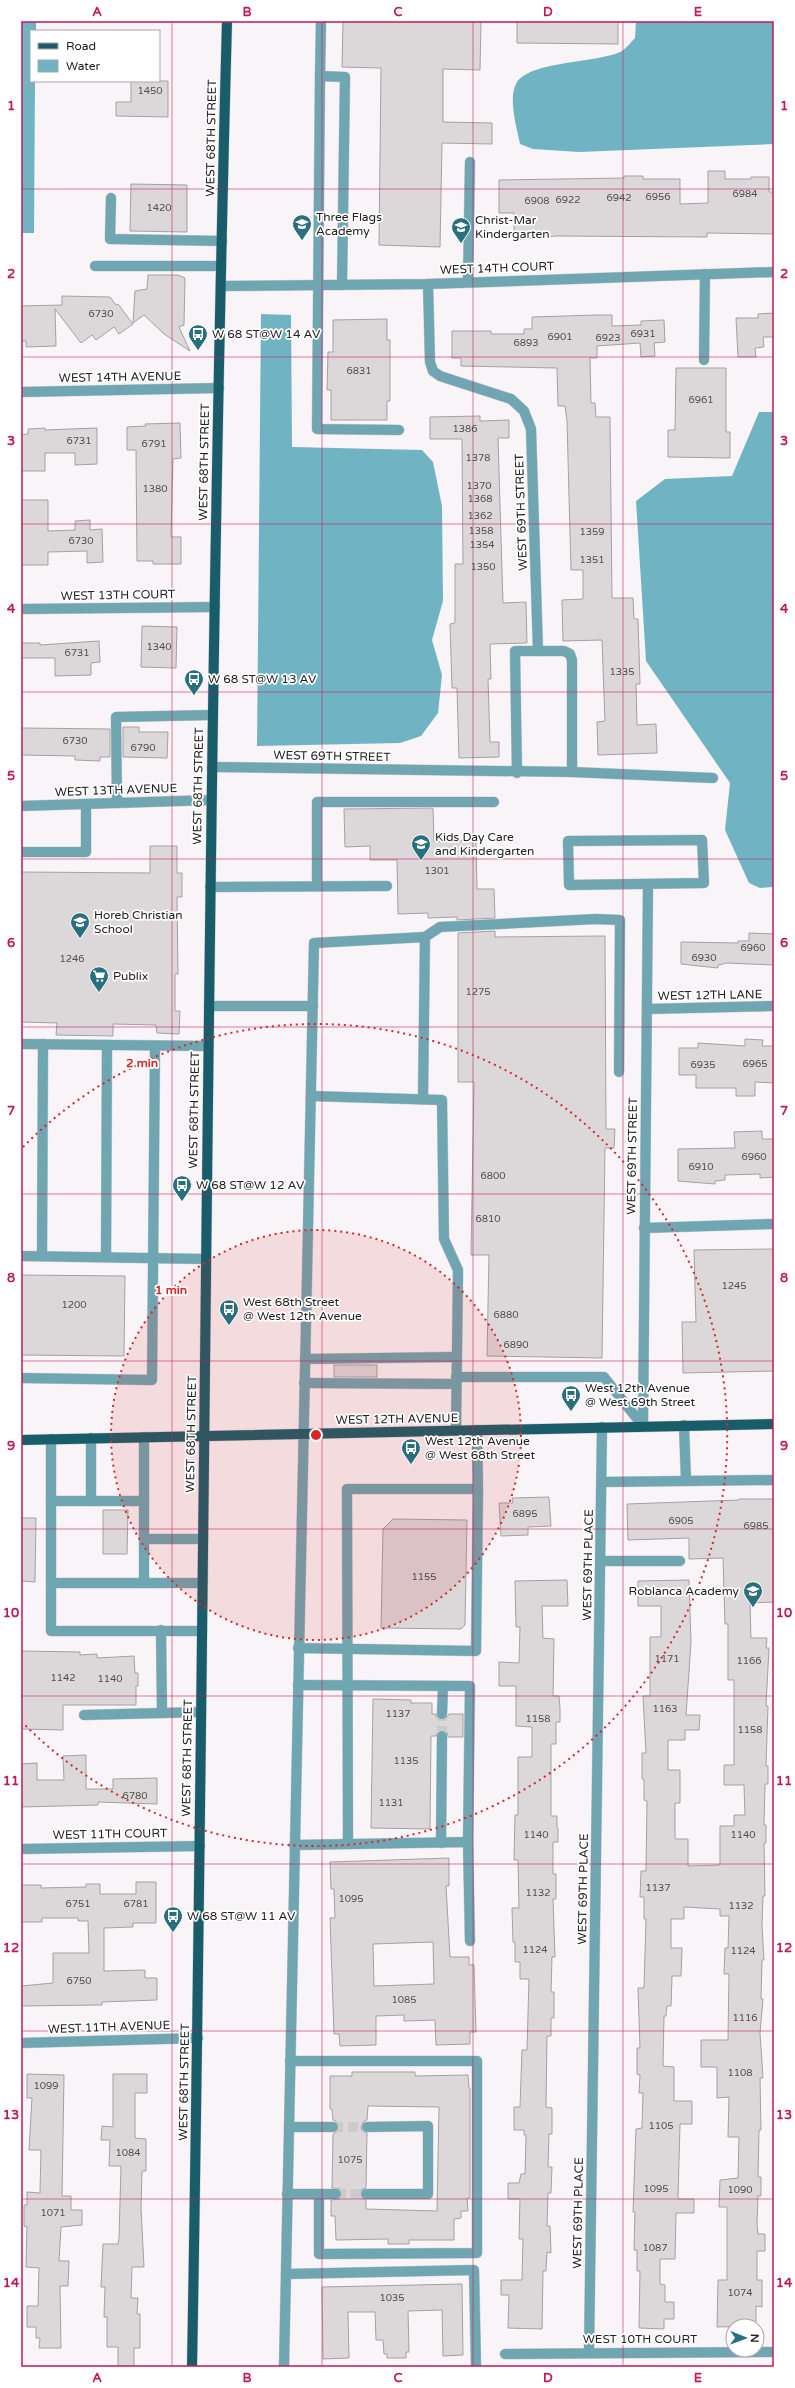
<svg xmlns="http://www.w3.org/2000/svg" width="795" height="2388" font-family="'Varela Round',sans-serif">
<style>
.water{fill:#70b4c4}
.building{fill:#dcd8da;stroke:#a5a1a3;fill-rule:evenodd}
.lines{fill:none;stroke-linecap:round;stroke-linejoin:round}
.minor-tunnel{stroke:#cdcacc;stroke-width:10;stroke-dasharray:10 5;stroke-linecap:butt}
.minor-casing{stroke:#d1ced0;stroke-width:11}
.major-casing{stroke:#d1ced0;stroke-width:11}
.minor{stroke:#70a6b2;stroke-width:10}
.major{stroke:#1a5d6a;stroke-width:10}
.grid{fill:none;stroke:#c2185b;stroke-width:1;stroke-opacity:0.55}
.ring{fill:none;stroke:#d62828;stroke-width:2;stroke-dasharray:2 4}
.labels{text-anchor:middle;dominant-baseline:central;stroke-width:3.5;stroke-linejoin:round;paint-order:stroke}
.number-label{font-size:10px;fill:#504e4f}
.street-label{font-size:12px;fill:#222021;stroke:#fff}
.poi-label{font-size:12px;fill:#222021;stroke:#fff;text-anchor:start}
.centre{fill:#d62828;stroke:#fff;stroke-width:2}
.ring-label{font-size:12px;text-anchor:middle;font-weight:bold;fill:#d62828;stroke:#fff;stroke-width:3.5;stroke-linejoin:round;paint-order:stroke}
.neatline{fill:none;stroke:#c2185b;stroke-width:1.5}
.grid-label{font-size:13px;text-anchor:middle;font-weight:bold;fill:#c2185b}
</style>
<rect width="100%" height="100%" fill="#f8f4f7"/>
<g class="water">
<path d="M21,21H36V31H31V81H35L34,233H21Z"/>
<path d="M636,21H774V144L579,152L533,149L520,144C517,128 508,99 516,84C527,61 597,63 620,52C625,50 631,42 635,38Z"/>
<path d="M261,314L291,315L292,447L422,450L433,462L442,506L443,601L432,640L442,675L438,713L421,736L400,743L257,746Z"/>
<path d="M759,412H774V887L760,888L749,883L725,830L730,783L646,661L636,501L665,479L732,476Z"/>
</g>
<g class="building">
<path d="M343,21H481L480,70L443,69V122L492,123V144L442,143L440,247L379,245L381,68L342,67Z"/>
<path d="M517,21H618V44L517,43Z"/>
<path d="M131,81H168V117L116,116V102H131Z"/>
<path d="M708,171H725V179H751V177H769V192H774V234L707,233V237L556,236L514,240V213H499V180L624,178V176H643V179H680V204L708,203Z"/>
<path d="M131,184L187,185V232L130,231Z"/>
<path d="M148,275H178L185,278L184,325L179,327L190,351L164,334L144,315L133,323L135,291L147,289Z"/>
<path d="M62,296L110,297L116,305L118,304L133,324L119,334L114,327L96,340L92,335L81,343L55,309L56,346L26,347V341H21V306L62,305Z"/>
<path d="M774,313V337H763L764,347L755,348L756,357H738L736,318H758V314Z"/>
<path d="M597,315H612V326L641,325V321L664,320L665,342L654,343L655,356L641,357L640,343L597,346V358H590L591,403H595L596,417H610L612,598H633L634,619H638L640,684H636L637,725L656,724L657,753L598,755L597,722L605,721L602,640L563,641L562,600L583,599V570H571L567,421L565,406H558L557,368L461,366V358H452V331H491V334H524V329H532V317Z"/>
<path d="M387,319V340H390V401H387V420H331V390H327L328,352H333V320Z"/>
<path d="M676,368H726V432H730V458L668,457V430H675Z"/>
<path d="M480,416V421L509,420V438H498L503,603L526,602L527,643L490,644L491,679H488L490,742H499V757L459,758L457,688H452L450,624L455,623V564H463L462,439H430V417Z"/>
<path d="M180,423L181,458L173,459L171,537H181V564H153V561H137L136,450H127V427L146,426L145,424Z"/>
<path d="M45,428V430L97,428V464L75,465V453H45V471H21V435L28,434V429Z"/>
<path d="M21,500H48V531L75,530V521L90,520V530L102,529L103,562L87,563V551L48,552V565H21Z"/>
<path d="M142,626L177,627L176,668L141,667Z"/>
<path d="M99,641L100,662L91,663V675L55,676V658H21V643H40V645Z"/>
<path d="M123,727H139V732H168L167,758L123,757Z"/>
<path d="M21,728L110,729V757H100V761L75,760V756L21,755Z"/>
<path d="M433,808L434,842L476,840L477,889H494L495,918L457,920V917L428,918V913L398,914L397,860H370V846L345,847L344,809Z"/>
<path d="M150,846H177V873H182V897H177L178,974H175V1011H180L179,1034L157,1033L156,1025L113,1024V1036L56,1035L57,1023L21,1022V872L150,873Z"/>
<path d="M495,931V937L605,936L606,1129H615L614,1148H605L602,1358L487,1356L489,1255H471L474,1082H458V933Z"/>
<path d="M749,933L774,934V965L727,963L718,965V968L681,964V942L738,943V941H749Z"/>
<path d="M745,1039L763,1040L762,1046H774V1083L755,1082V1096H736V1088H696V1075H679V1048H698V1043L745,1046Z"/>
<path d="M762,1131V1139H774V1177L760,1178V1174L725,1175V1180L715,1181V1184L678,1181V1149L735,1148L734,1132Z"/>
<path d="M774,1249V1371L683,1373L682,1322H696L694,1250Z"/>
<path d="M21,1275L125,1276L124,1356L21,1355Z"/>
<rect x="334" y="1365" width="43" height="12"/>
<path d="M549,1497L551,1526L528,1527V1535L501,1536L499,1503H513L512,1498Z"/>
<path d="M739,1499H774V1602L750,1603L751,1638H767L766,1648H769L766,1706H768L766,1766H768V1784H765L764,1825H766V1843H764L765,1896H763L762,1926L764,1960H762L761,1999H763L760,2033L763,2078H760L761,2130H759L758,2177H761V2196H758L757,2225L758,2234H765V2251H757V2280H762V2307L756,2306V2326L717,2327L718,2280H727V2207H719L720,2180L738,2178L739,2137H728L729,2097L717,2098V2067H701V2040H728L729,1974H724L725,1948H728L729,1916H720V1909L684,1907V1919H671V1948H682L681,1976H672L671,2006H667L666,2016H664L663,2066L674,2067V2101H692V2124H680L678,2199H694V2213H676L675,2259H660V2284L665,2285V2302H674V2319H664V2329L639,2328L640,2271H637V2250H634L635,2212H633L636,2129L642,2128L643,2093H639L640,2075L637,2074V2048H640L638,1988H644L646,1919H644V1897H640L641,1871H646L647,1801L644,1800V1779H642V1753H646L643,1696H650V1637H661V1606H638V1581L689,1580L691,1642L686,1715H700L699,1730H685V1740H668V1770H680V1803H675V1839H688V1866L720,1865V1826H734V1815H745L744,1785H724V1765H734V1680H728V1624H725L723,1558L689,1559V1538L628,1540L627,1504L739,1500Z"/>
<path d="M103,1510H128L127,1554H103Z"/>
<path d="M21,1518H36L35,1582L21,1581Z"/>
<path d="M393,1519L467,1520L465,1625L461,1629L381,1628L383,1529Z"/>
<path d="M567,1580L568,1606H542L543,1638L554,1639L553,1696H559L560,1708V1722H556V1744H551V1816H557V1828H558V1842H553V1874H556V1899H553L555,1957H552L551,1992H554V2018H551V2036H547L546,2107L552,2108V2134H549L548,2167H552L551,2193H548L547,2226H550L551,2253L547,2252L546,2271H543L542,2329L508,2328L509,2295H501V2280H522L523,2239H519L520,2199H508V2183H519L521,2174H525L526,2135H524V2130H514V2107H520L522,2050H527L529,1979H520V1962H515V1942H513L512,1908H519L518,1860H514L515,1815H518V1757H532V1727L516,1726V1686H499V1662L519,1663L520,1627H516L515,1581Z"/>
<path d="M21,1651L80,1652V1655L97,1654V1658L134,1656L135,1673H138V1686H136V1705H63V1730L21,1729Z"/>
<path d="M373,1699L411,1700V1703H432V1714H436V1717L441,1720H445L449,1714H463V1737H448L447,1732L442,1730L438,1731L436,1736H431L430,1829L371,1828Z"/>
<path d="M86,1755V1789H113V1779L157,1778V1804L98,1802V1805L22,1807L21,1764L37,1763V1780H64L63,1756Z"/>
<path d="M449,1858V1886H446L450,1957H469V1965H474L476,2032H470V2044L436,2045L435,2020L404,2021V2015L376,2016V2045L340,2046L339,2034H334L330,1918H335L334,1889H331L330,1862ZM433,1942L434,1984L374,1986L373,1944Z"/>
<path d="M136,1882H156V1923H133V1927L104,1928V1971L145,1970V1978H157V2000L102,2002V2005L21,2006V1986L53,1983V1953H89L88,1921H78V1918H42V1922H21V1885H41V1888L86,1887V1884H100V1894H136Z"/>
<path d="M352,2072H415V2076L468,2075L469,2088H470V2198H467L468,2211H461V2218L454,2219V2240H409V2244H388V2239L336,2240L335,2216H331V2200L340,2199L342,2194L340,2189L332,2188L333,2134L338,2131L339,2127L337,2122L333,2120L332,2109H330V2076H352ZM368,2106L439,2107L437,2211L366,2209V2200L361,2198L360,2194L362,2189L366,2188L367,2133L362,2131L361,2127L363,2122L367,2120Z"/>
<path d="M27,2074L64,2075L62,2196H71V2210H82V2225L61,2227L59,2261H69L68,2286H60L61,2348H39L40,2338H36V2327H27V2306H38L39,2268L26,2267L27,2227L24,2226V2205H27V2192L40,2193L41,2150H29L32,2098H27Z"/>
<path d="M113,2074H147V2093H135V2138L146,2139V2171H142L141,2208L144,2267H132L131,2298H138L137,2314H140V2348H134V2367H118V2347H107V2317H104L105,2287H101L103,2244H118L119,2238L121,2166H109L110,2140H101L102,2126L113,2127Z"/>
<path d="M462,2284L463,2355L443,2356L442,2310L408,2311L409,2352H406V2358H387V2354H384L383,2340H376L375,2312H348L349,2358L323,2359L322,2287Z"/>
</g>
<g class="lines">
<g class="minor-tunnel">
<path d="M442,1736V1714"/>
<path d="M333,2127H367"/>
<path d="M336,2194H366"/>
</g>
<defs>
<g id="minor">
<path d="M320,76L321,21"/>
<path d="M111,198L110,239L222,241"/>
<path d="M95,266H221"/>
<path d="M468,281L470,162"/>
<path d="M428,284L430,362L433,371L440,376L511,399L524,411L531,429L538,651H564L570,654L572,660V772"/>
<path d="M342,285L345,77L320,76L317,429L399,430"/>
<path d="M221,286L428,284L774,272"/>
<path d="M704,360L705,274"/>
<path d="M21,392L219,388"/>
<path d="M21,609L215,607"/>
<path d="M212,767L572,772L713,778"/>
<path d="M517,773L515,651H538"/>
<path d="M117,803L116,717L212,715"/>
<path d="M21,806L211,800"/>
<path d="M702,840L704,883L569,885L568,841Z"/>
<path d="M21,852H86V804"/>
<path d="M317,886V802H494"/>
<path d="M210,887L387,886"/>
<path d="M425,937L440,927L596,919L620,920L619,1072"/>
<path d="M209,1006H313"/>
<path d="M647,1009L774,1006"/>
<path d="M21,1044L208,1046"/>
<path d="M311,1096L442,1100L444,1239L458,1270L456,1430"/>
<path d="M644,1228L774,1224"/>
<path d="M21,1256L206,1259"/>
<path d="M42,1256L43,1044"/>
<path d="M106,1257L107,1045"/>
<path d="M305,1359L456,1357"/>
<path d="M456,1377H604L643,1426"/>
<path d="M21,1378L152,1380L155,1046"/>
<path d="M304,1383L456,1384"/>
<path d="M684,1425L686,1481"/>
<path d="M643,1426L648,885"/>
<path d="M91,1438V1501"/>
<path d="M51,1439V1583H202"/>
<path d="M602,1482L774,1480"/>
<path d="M51,1501H144"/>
<path d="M144,1539H203"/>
<path d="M601,1561H680"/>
<path d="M51,1583V1631H202"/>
<path d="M144,1583V1437"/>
<path d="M161,1630L162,1713"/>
<path d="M298,1648L476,1651L478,1489"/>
<path d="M298,1685L470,1686L468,1842"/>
<path d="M442,1714L443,1686"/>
<path d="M84,1715L201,1712"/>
<path d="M441,1843L442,1736"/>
<path d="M348,1844L347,1489H478L477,1430"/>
<path d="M294,1845L468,1842L470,1941"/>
<path d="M21,1849L200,1846"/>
<path d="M21,2043L198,2038"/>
<path d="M289,2127H333"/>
<path d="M287,2194H319V2254L477,2253V2061H290"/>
<path d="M319,2194H336"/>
<path d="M366,2194H428V2126L367,2127"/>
<path d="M286,2274L474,2270L476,2367"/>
<path d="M589,2352L602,1427"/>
<path d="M505,2354L774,2352"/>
<path d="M284,2367L314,943L425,937L423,1099"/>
</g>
<g id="major">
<path d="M21,1440L774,1424"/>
<path d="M192,2367C206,1585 206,803 227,21"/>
</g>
</defs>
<use href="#minor" class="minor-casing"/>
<use href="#major" class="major-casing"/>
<use href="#minor" class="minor"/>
<use href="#major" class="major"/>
</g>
<path class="grid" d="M172,21V2367M322,21V2367M473,21V2367M623,21V2367M21,189H774M21,357H774M21,524H774M21,692H774M21,859H774M21,1027H774M21,1194H774M21,1361H774M21,1529H774M21,1696H774M21,1864H774M21,2031H774M21,2199H774"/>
<circle cx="316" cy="1435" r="205" fill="#d62828" fill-opacity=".12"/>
<g class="ring">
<circle cx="316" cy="1435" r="205"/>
<path d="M23 1147A411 411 0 1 1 23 1723"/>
</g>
<defs>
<symbol id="school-pin" viewBox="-11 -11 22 30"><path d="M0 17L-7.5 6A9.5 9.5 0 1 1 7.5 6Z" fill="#296f7e" stroke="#fff"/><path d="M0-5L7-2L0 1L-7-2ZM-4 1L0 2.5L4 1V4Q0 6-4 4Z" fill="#fff"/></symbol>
<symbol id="bus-pin" viewBox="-11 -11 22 30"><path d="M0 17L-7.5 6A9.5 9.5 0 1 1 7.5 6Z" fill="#296f7e" stroke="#fff"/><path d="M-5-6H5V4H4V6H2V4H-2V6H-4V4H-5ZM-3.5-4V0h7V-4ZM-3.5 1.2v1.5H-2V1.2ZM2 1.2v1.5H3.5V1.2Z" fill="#fff"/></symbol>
<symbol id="supermarket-pin" viewBox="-11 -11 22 30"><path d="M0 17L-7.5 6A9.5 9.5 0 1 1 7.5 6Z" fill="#296f7e" stroke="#fff"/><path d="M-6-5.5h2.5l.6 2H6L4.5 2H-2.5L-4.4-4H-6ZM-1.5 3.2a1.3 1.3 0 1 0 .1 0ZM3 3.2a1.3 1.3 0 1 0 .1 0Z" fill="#fff"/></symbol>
</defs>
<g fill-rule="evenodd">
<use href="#school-pin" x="291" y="213" width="22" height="30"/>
<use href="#school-pin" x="450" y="216" width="22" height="30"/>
<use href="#bus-pin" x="187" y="323" width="22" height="30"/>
<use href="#bus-pin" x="183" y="668" width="22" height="30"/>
<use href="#school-pin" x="410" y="833" width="22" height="30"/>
<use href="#school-pin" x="69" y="911" width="22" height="30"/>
<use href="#supermarket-pin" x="88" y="965" width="22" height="30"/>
<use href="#bus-pin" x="171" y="1174" width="22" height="30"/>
<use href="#bus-pin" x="218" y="1298" width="22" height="30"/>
<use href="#bus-pin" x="560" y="1384" width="22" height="30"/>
<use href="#bus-pin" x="400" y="1437" width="22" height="30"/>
<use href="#school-pin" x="742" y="1580" width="22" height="30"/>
<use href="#bus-pin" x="162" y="1905" width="22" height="30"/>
</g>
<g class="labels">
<g class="number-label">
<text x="150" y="91">1450</text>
<text x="745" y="194">6984</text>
<text x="658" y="197">6956</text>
<text x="619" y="198">6942</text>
<text x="568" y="200">6922</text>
<text x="537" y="201">6908</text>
<text x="159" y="208">1420</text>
<text x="101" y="314">6730</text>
<text x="643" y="334">6931</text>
<text x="560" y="337">6901</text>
<text x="608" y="338">6923</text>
<text x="526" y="343">6893</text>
<text x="359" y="371">6831</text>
<text x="701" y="400">6961</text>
<text x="465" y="429">1386</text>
<text x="79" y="441">6731</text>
<text x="154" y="444">6791</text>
<text x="478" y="458">1378</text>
<text x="479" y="486">1370</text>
<text x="155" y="489">1380</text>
<text x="480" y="499">1368</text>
<text x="480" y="516">1362</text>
<text x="481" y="531">1358</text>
<text x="592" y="532">1359</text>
<text x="81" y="541">6730</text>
<text x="482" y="545">1354</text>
<text x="592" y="560">1351</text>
<text x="483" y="567">1350</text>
<text x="159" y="647">1340</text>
<text x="77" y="653">6731</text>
<text x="622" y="672">1335</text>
<text x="75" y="741">6730</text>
<text x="143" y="748">6790</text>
<text x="437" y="871">1301</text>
<text x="753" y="948">6960</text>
<text x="704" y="958">6930</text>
<text x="72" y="959">1246</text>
<text x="478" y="992">1275</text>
<text x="755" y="1064">6965</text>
<text x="703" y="1065">6935</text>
<text x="754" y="1157">6960</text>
<text x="701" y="1167">6910</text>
<text x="493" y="1176">6800</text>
<text x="488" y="1219">6810</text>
<text x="734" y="1286">1245</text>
<text x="74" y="1305">1200</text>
<text x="506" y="1315">6880</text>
<text x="516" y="1345">6890</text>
<text x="525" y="1514">6895</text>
<text x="681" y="1521">6905</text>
<text x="756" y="1526">6985</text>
<text x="424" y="1577">1155</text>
<text x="667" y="1659">1171</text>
<text x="749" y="1661">1166</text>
<text x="63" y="1678">1142</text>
<text x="110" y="1679">1140</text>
<text x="665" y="1709">1163</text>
<text x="398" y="1714">1137</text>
<text x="538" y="1719">1158</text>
<text x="750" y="1730">1158</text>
<text x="406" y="1761">1135</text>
<text x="135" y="1796">6780</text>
<text x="391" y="1803">1131</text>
<text x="536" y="1835">1140</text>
<text x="743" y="1835">1140</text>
<text x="658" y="1888">1137</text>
<text x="538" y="1893">1132</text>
<text x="351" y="1899">1095</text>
<text x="78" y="1904">6751</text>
<text x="136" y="1904">6781</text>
<text x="741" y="1906">1132</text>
<text x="535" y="1950">1124</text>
<text x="743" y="1951">1124</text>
<text x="79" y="1981">6750</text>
<text x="404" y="2000">1085</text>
<text x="745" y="2018">1116</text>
<text x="740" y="2073">1108</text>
<text x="46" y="2086">1099</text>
<text x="661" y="2126">1105</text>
<text x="128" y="2153">1084</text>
<text x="350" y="2160">1075</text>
<text x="656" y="2189">1095</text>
<text x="740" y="2190">1090</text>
<text x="53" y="2213">1071</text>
<text x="655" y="2248">1087</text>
<text x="740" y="2293">1074</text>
<text x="392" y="2298">1035</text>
</g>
<g class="street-label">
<text transform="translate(211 138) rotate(-89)">WEST 68TH STREET</text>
<text transform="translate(497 268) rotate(-2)">WEST 14TH COURT</text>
<text transform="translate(120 377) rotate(-1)">WEST 14TH AVENUE</text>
<text transform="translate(204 462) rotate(-89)">WEST 68TH STREET</text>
<text transform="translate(521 512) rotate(-92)">WEST 69TH STREET</text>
<text transform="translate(118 595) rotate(-1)">WEST 13TH COURT</text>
<text transform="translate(332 756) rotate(1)">WEST 69TH STREET</text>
<text transform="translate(198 786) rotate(-89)">WEST 68TH STREET</text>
<text transform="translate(116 790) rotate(-2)">WEST 13TH AVENUE</text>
<text transform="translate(710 995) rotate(-1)">WEST 12TH LANE</text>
<text transform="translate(194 1110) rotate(-89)">WEST 68TH STREET</text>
<text transform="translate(632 1156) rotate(-89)">WEST 69TH STREET</text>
<text transform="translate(397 1419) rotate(-1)">WEST 12TH AVENUE</text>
<text transform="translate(191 1434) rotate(-89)">WEST 68TH STREET</text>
<text transform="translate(588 1565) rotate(-89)">WEST 69TH PLACE</text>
<text transform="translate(187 1758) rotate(-89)">WEST 68TH STREET</text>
<text transform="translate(110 1834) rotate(-1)">WEST 11TH COURT</text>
<text transform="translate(583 1889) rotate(-89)">WEST 69TH PLACE</text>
<text transform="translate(109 2027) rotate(-2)">WEST 11TH AVENUE</text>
<text transform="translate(184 2082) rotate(-89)">WEST 68TH STREET</text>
<text transform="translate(578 2213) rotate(-89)">WEST 69TH PLACE</text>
<text x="640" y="2339">WEST 10TH COURT</text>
</g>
<g class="poi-label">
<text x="316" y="217">Three Flags<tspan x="316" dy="14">Academy</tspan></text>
<text x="475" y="220">Christ-Mar<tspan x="475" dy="14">Kindergarten</tspan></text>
<text x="212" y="334">W 68 ST@W 14 AV</text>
<text x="208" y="679">W 68 ST@W 13 AV</text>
<text x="435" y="837">Kids Day Care<tspan x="435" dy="14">and Kindergarten</tspan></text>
<text x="94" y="915">Horeb Christian<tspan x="94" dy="14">School</tspan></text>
<text x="113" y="976">Publix</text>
<text x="196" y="1185">W 68 ST@W 12 AV</text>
<text x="243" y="1302">West 68th Street<tspan x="243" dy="14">@ West 12th Avenue</tspan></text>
<text x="585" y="1388">West 12th Avenue<tspan x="585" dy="14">@ West 69th Street</tspan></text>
<text x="425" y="1441">West 12th Avenue<tspan x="425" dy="14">@ West 68th Street</tspan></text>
<text x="739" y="1591" text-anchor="end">Roblanca Academy</text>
<text x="187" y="1916">W 68 ST@W 11 AV</text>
</g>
</g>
<circle cx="316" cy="1435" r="6" class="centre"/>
<g class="ring-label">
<text x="142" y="1067">2 min</text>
<text x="171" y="1294">1 min</text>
</g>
<rect width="795" height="2388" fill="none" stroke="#ffffff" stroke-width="44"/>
<rect x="30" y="30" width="130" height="52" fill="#ffffff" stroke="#a7a6a6"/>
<rect x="38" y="43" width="20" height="6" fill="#1a5d6a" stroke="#a7a6a6"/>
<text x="66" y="50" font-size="12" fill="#222021">Road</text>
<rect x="38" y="60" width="20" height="12" fill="#70b4c4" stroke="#a7a6a6"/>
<text x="66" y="70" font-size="12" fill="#222021">Water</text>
<g transform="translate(745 2338) rotate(91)"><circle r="19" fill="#ffffff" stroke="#a7a6a6"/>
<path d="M0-3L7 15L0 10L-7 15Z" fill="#296f7e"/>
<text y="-6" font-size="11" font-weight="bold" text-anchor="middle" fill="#222021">N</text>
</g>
<rect x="22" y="22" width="751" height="2344" class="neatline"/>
<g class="grid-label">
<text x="97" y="16">A</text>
<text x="247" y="16">B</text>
<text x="398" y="16">C</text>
<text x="548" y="16">D</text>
<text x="698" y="16">E</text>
<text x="11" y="110">1</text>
<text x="784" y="110">1</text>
<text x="11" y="278">2</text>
<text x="784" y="278">2</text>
<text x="11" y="445">3</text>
<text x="784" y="445">3</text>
<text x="11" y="613">4</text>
<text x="784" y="613">4</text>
<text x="11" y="780">5</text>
<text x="784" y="780">5</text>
<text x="11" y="947">6</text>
<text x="784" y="947">6</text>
<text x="11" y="1115">7</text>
<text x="784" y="1115">7</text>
<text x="11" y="1282">8</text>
<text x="784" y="1282">8</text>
<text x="11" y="1450">9</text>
<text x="784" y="1450">9</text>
<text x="11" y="1617">10</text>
<text x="784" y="1617">10</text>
<text x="11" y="1785">11</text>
<text x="784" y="1785">11</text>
<text x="11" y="1952">12</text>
<text x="784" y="1952">12</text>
<text x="11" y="2119">13</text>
<text x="784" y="2119">13</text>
<text x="11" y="2287">14</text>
<text x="784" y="2287">14</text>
<text x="97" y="2382">A</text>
<text x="247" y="2382">B</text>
<text x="398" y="2382">C</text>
<text x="548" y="2382">D</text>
<text x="698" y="2382">E</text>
</g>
</svg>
